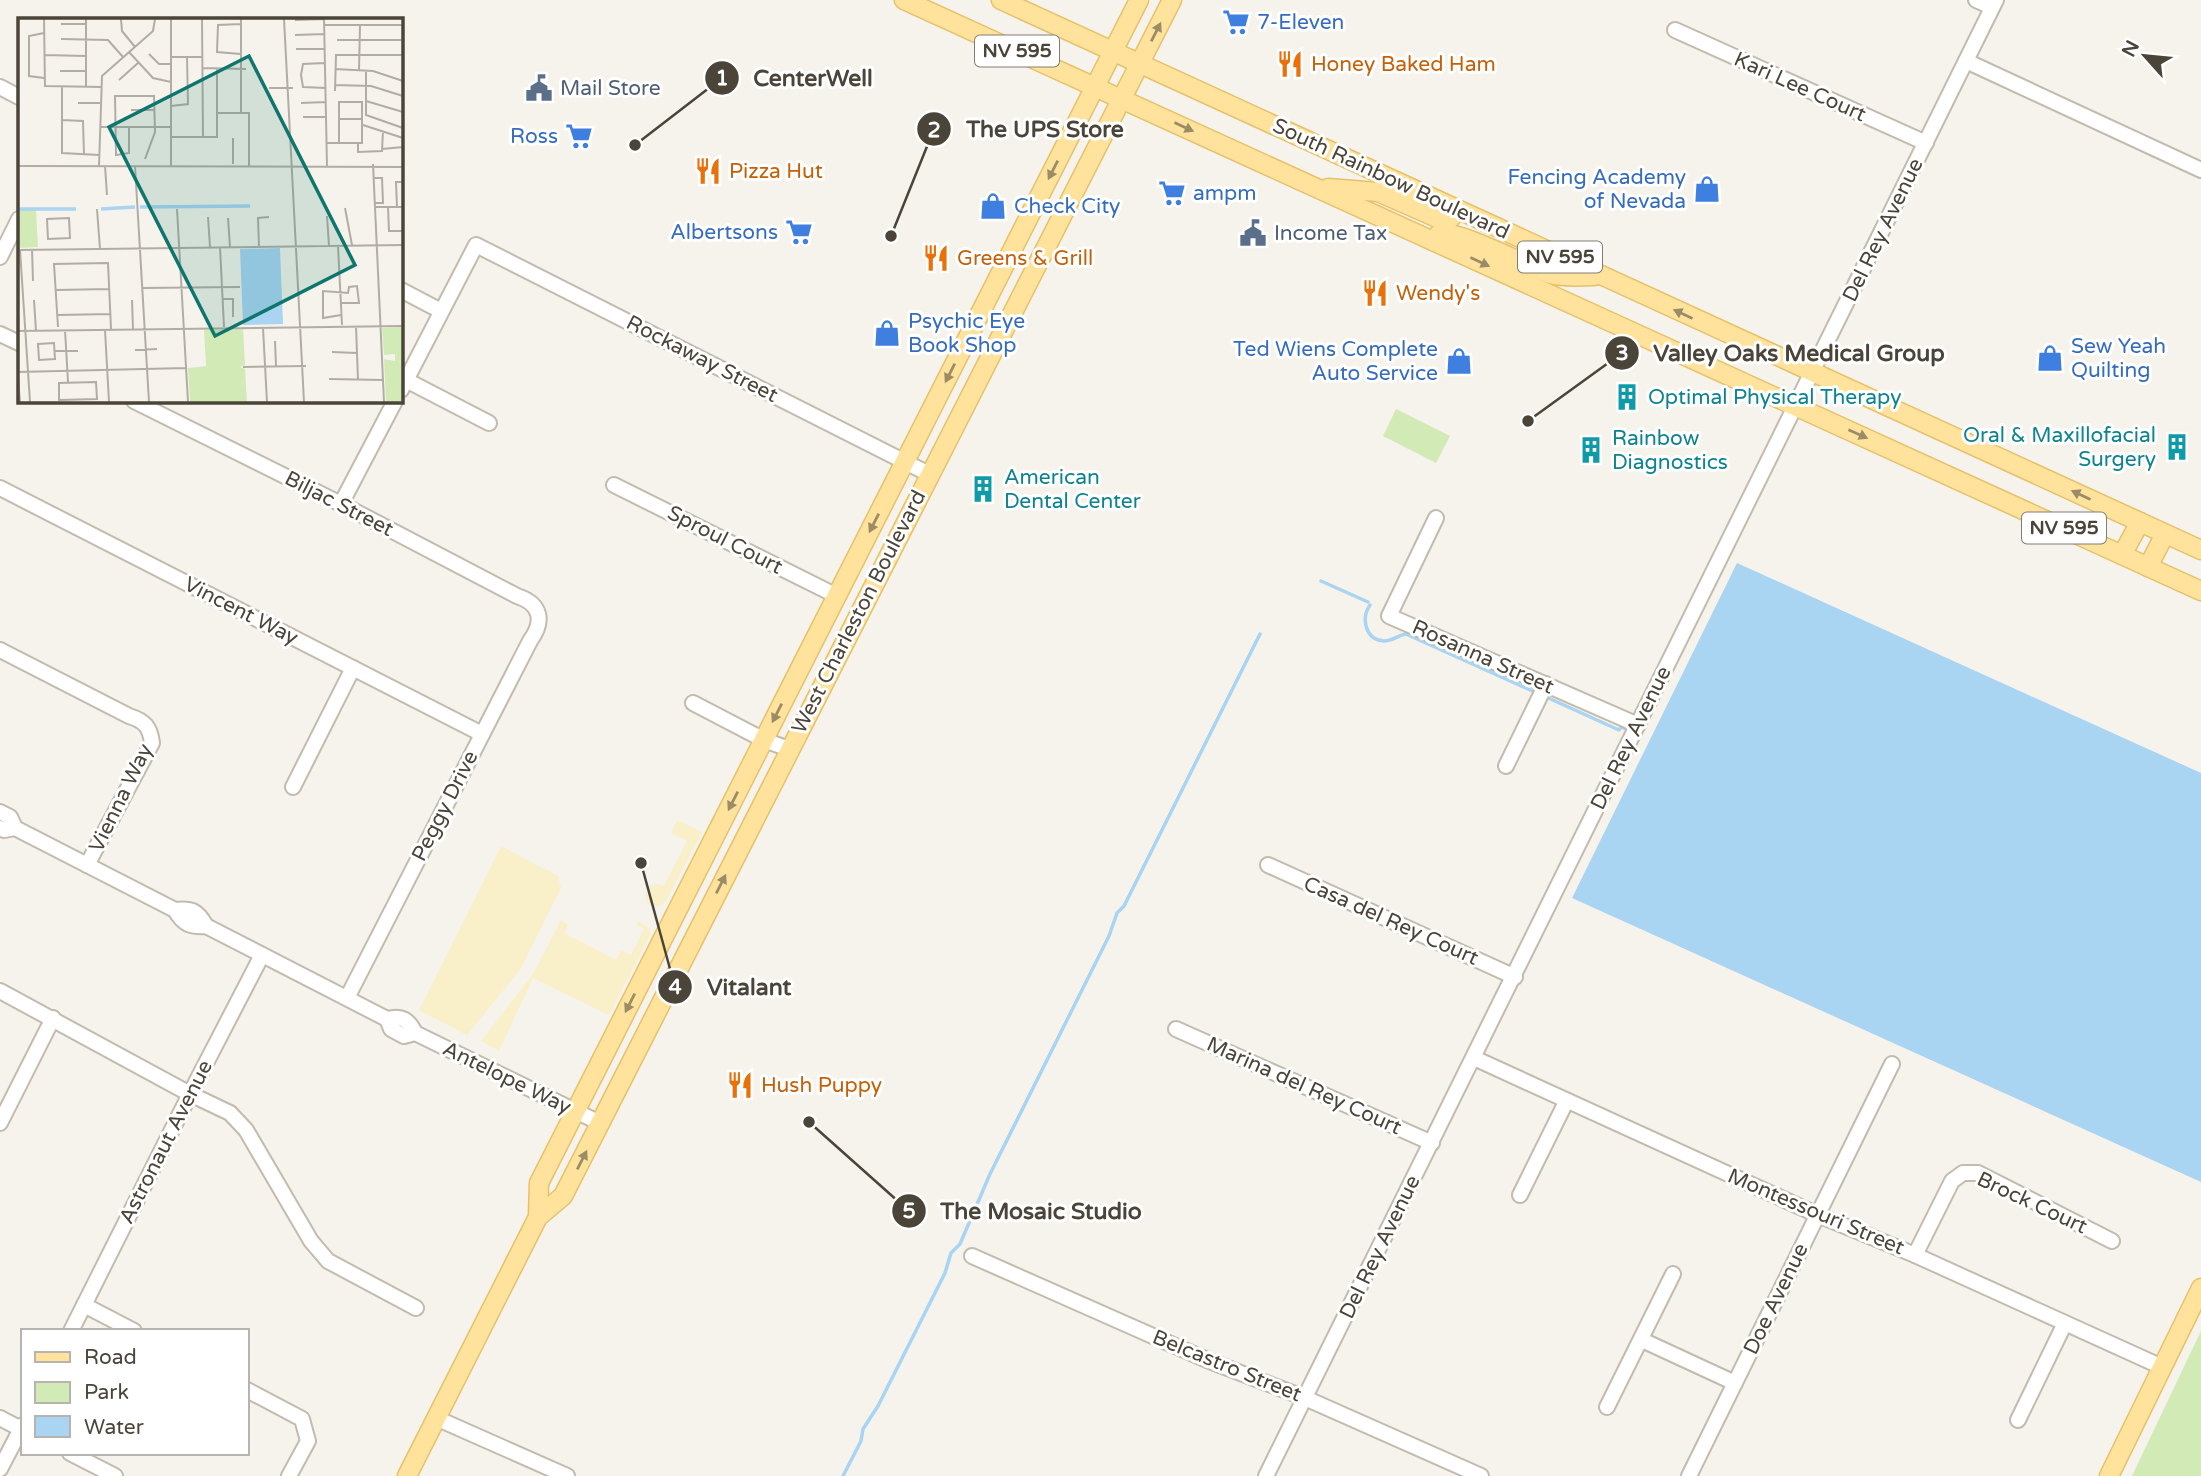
<svg xmlns="http://www.w3.org/2000/svg" width="2201" height="1476" font-family="'Varela Round',sans-serif">
<style>
.green{fill:#d2eab5}
.sand{fill:#f9efc9}
.water{fill:#a9d4f2}
.lines{fill:none;stroke-linecap:round;stroke-linejoin:round}
.stream{stroke:#a9d4f2;stroke-width:3.5}
.minor-casing{stroke:#c2bbae;stroke-width:18}
.major-casing{stroke:#e6c16a;stroke-width:21}
.minor{stroke:#fff;stroke-width:14}
.major{stroke:#ffe39c;stroke-width:18}
.oneway{fill:#9c8c66}
.labels{text-anchor:middle;dominant-baseline:central;stroke-width:6;stroke-linejoin:round;paint-order:stroke}
.shield{fill:#fff;stroke:#817c74;stroke-width:2}
.shield-label{font-size:19px;font-weight:bold;fill:#4b4439}
.shop-label{font-size:21px;fill:#366cbe;stroke:#fff;text-anchor:start}
.food-label{font-size:21px;fill:#c56008;stroke:#fff;text-anchor:start}
.street-label{font-size:21px;fill:#4b4439;stroke:#fff}
.service-label{font-size:21px;fill:#4e5e75;stroke:#fff;text-anchor:start}
.culture-label{font-size:21px;fill:#0d838f;stroke:#fff;text-anchor:start}
.inset-river{fill:none;stroke:#a9d4f2;stroke-width:3.5}
.inset-road{fill:none;stroke:#b2ada4;stroke-width:2}
.view{fill:#0f766e;fill-opacity:0.15;stroke:#0f766e;stroke-width:3.5}
.inset-edge{fill:none;stroke:#4b4439;stroke-width:3.5}
.leader{fill:none;stroke:#4b4439;stroke-width:2.5}
.callout-dot{fill:#4b4439;stroke:#fff;stroke-width:2.5}
.mark-label{font-size:21px;text-anchor:middle;font-weight:bold;fill:#fff}
.callout-label{font-size:23px;text-anchor:middle;font-weight:bold;fill:#4b4439;stroke:#fff;stroke-width:6;stroke-linejoin:round;paint-order:stroke}
</style>
<rect width="100%" height="100%" fill="#f6f3ec"/>
<g class="green">
<path d="M1396,409L1450,436L1436,463L1383,436Z"/>
<path d="M2201,1331V1476H2132Z"/>
</g>
<g class="sand">
<path d="M677,820L702,832L666,901C660,908 656,907 648,904L645,896L651,885L654,886L655,883L664,886L687,841L671,833Z"/>
<path d="M501,846L558,876L561,888L520,970L467,1035L419,1010Z"/>
<path d="M561,920L568,924L564,933L616,960L621,950L631,955L644,929L637,925V921L650,928V935L609,1015L533,978L499,1051L481,1041L533,974Z"/>
</g>
<path class="water" d="M1737,563L2201,773V1182L1572,898Z"/>
<g class="lines">
<g class="stream">
<path d="M1321,581L1368,602"/>
<path d="M1370,605C1361,618 1365,640 1384,641C1393,641 1398,635 1406,634L1537,693"/>
<path d="M1544,696L1619,730L1621,727L1626,729"/>
<path d="M843,1476L861,1441L863,1429L878,1406L945,1273L951,1253L960,1244L990,1174L1109,936L1117,913L1124,906L1260,634"/>
</g>
<defs>
<g id="minor">
<path d="M1976,0L1992,7"/>
<path d="M1675,30L1926,143"/>
<path d="M1966,61L2201,170"/>
<path d="M0,87L19,97"/>
<path d="M0,257L19,219"/>
<path d="M401,290L441,311"/>
<path d="M0,334L19,343"/>
<path d="M406,380L489,423"/>
<path d="M401,390L476,245L929,474"/>
<path d="M134,401L341,504L517,596C542,604 544,622 530,641L347,998"/>
<path d="M614,485L837,596"/>
<path d="M0,488L482,734"/>
<path d="M341,504L395,401"/>
<path d="M1436,518L1389,616L1638,725"/>
<path d="M0,650L129,716C145,721 150,727 152,743L87,865"/>
<path d="M693,703L764,740L789,749"/>
<path d="M1506,766L1546,684"/>
<path d="M293,787L353,668"/>
<path d="M0,812L10,817L15,828"/>
<path d="M0,828L4,830L15,828L175,910C183,924 190,927 206,926L387,1019C402,1015 409,1020 415,1033"/>
<path d="M1268,865L1515,977"/>
<path d="M175,910C192,908 198,911 206,926"/>
<path d="M0,991L190,1094L230,1113L246,1130L311,1241L328,1261L416,1308"/>
<path d="M387,1019L391,1029L404,1036L415,1033L600,1123"/>
<path d="M1176,1029L1432,1143"/>
<path d="M1474,1058L1818,1215L1915,1255L2162,1367"/>
<path d="M0,1123L53,1018"/>
<path d="M1520,1195L1566,1102"/>
<path d="M1915,1255L1952,1181L1963,1173H1978L2112,1241"/>
<path d="M972,1256L1207,1360L1305,1398L1481,1476"/>
<path d="M84,1305L134,1331"/>
<path d="M71,1331L190,1094L262,955"/>
<path d="M1642,1340L1735,1383"/>
<path d="M247,1390L302,1419L308,1441L289,1476"/>
<path d="M1607,1407L1673,1274"/>
<path d="M0,1418L23,1430"/>
<path d="M436,1418L567,1476"/>
<path d="M2018,1420L2065,1323"/>
<path d="M70,1453L115,1476"/>
<path d="M0,1469L23,1425"/>
<path d="M1266,1476L1996,0"/>
<path d="M1689,1476L1892,1064"/>
</g>
<g id="major">
<path d="M904,0L2201,591"/>
<path d="M1001,0L2201,550"/>
<path d="M1328,188L1378,192L1444,221L1450,219L1457,210"/>
<path d="M1433,241L1439,234C1459,229 1527,267 1550,274C1563,278 1580,276 1594,276"/>
<path d="M2122,555L2140,522"/>
<path d="M2148,567L2165,534"/>
<path d="M538,1217L539,1183L1139,0"/>
<path d="M407,1476L538,1217L563,1196L1172,0"/>
<path d="M2109,1476L2201,1288"/>
</g>
</defs>
<use href="#minor" class="minor-casing"/>
<use href="#major" class="major-casing"/>
<use href="#minor" class="minor"/>
<use href="#major" class="major"/>
</g>
<defs><path id="oneway-solid" d="M-6-.8H1V-3.2L6.5 0L1 3.2V.8H-6Z" transform="scale(1.75)"/></defs>
<g class="oneway">
<use href="#oneway-solid" transform="translate(1156 32) rotate(-63)"/>
<use href="#oneway-solid" transform="translate(1184 127) rotate(25)"/>
<use href="#oneway-solid" transform="translate(1053 170) rotate(117)"/>
<use href="#oneway-solid" transform="translate(1480 262) rotate(25)"/>
<use href="#oneway-solid" transform="translate(1683 314) rotate(-155)"/>
<use href="#oneway-solid" transform="translate(950 373) rotate(117)"/>
<use href="#oneway-solid" transform="translate(1858 434) rotate(24)"/>
<use href="#oneway-solid" transform="translate(2081 495) rotate(-155)"/>
<use href="#oneway-solid" transform="translate(874 523) rotate(117)"/>
<use href="#oneway-solid" transform="translate(777 713) rotate(117)"/>
<use href="#oneway-solid" transform="translate(733 801) rotate(117)"/>
<use href="#oneway-solid" transform="translate(721 884) rotate(-63)"/>
<use href="#oneway-solid" transform="translate(630 1003) rotate(117)"/>
<use href="#oneway-solid" transform="translate(582 1160) rotate(-63)"/>
</g>
<defs>
<symbol id="supermarket-bare" viewBox="-9 -9 18 18"><path d="M-6-5.5h2.5l.6 2H6L4.5 2H-2.5L-4.4-4H-6ZM-1.5 3.2a1.3 1.3 0 1 0 .1 0ZM3 3.2a1.3 1.3 0 1 0 .1 0Z" fill="#3f7fe0" stroke="#fff" stroke-width="2.5" paint-order="stroke"/></symbol>
<symbol id="restaurant-bare" viewBox="-9 -9 18 18"><path d="M-5-6h1v4h1v-4h1v4h1v-4h1v5L-1.5 .5V6h-2V.5L-5-1ZM5-6V6H3V1.5H1.5Q1.5-4 5-6Z" fill="#e8710a" stroke="#fff" stroke-width="2.5" paint-order="stroke"/></symbol>
<symbol id="civic-bare" viewBox="-9 -9 18 18"><path d="M-.6-6.5H3V-4.5H.6V-3L4-1V1h2V6H-6V1h2V-1L-.6-3ZM-1.2 2.5V6h2.4V2.5Z" fill="#5c6f8a" stroke="#fff" stroke-width="2.5" paint-order="stroke"/></symbol>
<symbol id="shop-bare" viewBox="-9 -9 18 18"><path d="M-5-2.5h2.3a2.7 3.5 0 0 1 5.4 0H5L5.5 6h-11ZM-1.5-2.5h3a1.5 2.3 0 0 0-3 0Z" fill="#3f7fe0" stroke="#fff" stroke-width="2.5" paint-order="stroke"/></symbol>
<symbol id="building-bare" viewBox="-9 -9 18 18"><path d="M-4-6H4V6H1V3H-1V6H-4ZM-2.5-4.3h1.7v1.8h-1.7ZM.8-4.3h1.7v1.8H.8ZM-2.5-1h1.7V.8h-1.7ZM.8-1h1.7V.8H.8Z" fill="#0f9aa8" stroke="#fff" stroke-width="2.5" paint-order="stroke"/></symbol>
</defs>
<g fill-rule="evenodd">
<use href="#supermarket-bare" x="1217" y="3" width="38" height="38"/>
<use href="#restaurant-bare" x="1271" y="45" width="38" height="38"/>
<use href="#civic-bare" x="520" y="69" width="38" height="38"/>
<use href="#supermarket-bare" x="560" y="117" width="38" height="38"/>
<use href="#restaurant-bare" x="689" y="152" width="38" height="38"/>
<use href="#shop-bare" x="1688" y="170" width="38" height="38"/>
<use href="#supermarket-bare" x="1153" y="174" width="38" height="38"/>
<use href="#shop-bare" x="974" y="187" width="38" height="38"/>
<use href="#supermarket-bare" x="780" y="213" width="38" height="38"/>
<use href="#civic-bare" x="1234" y="214" width="38" height="38"/>
<use href="#restaurant-bare" x="917" y="239" width="38" height="38"/>
<use href="#restaurant-bare" x="1356" y="274" width="38" height="38"/>
<use href="#shop-bare" x="868" y="314" width="38" height="38"/>
<use href="#shop-bare" x="2031" y="339" width="38" height="38"/>
<use href="#shop-bare" x="1440" y="342" width="38" height="38"/>
<use href="#building-bare" x="1608" y="378" width="38" height="38"/>
<use href="#building-bare" x="2158" y="428" width="38" height="38"/>
<use href="#building-bare" x="1572" y="431" width="38" height="38"/>
<use href="#building-bare" x="964" y="470" width="38" height="38"/>
<use href="#restaurant-bare" x="721" y="1066" width="38" height="38"/>
</g>
<g class="labels">
<g class="shield">
<rect x="975" y="35.5" width="84" height="31" rx="5"/>
<rect x="1518" y="241.5" width="84" height="31" rx="5"/>
<rect x="2022" y="512.5" width="84" height="31" rx="5"/>
</g>
<g class="shield-label">
<text x="1017" y="51">NV 595</text>
<text x="1560" y="257">NV 595</text>
<text x="2064" y="528">NV 595</text>
</g>
<g class="shop-label">
<text x="1257" y="22">7-Eleven</text>
<text x="558" y="136" text-anchor="end">Ross</text>
<text x="1686" y="177" text-anchor="end">Fencing Academy<tspan x="1686" dy="24">of Nevada</tspan></text>
<text x="1193" y="193">ampm</text>
<text x="1014" y="206">Check City</text>
<text x="778" y="232" text-anchor="end">Albertsons</text>
<text x="908" y="321">Psychic Eye<tspan x="908" dy="24">Book Shop</tspan></text>
<text x="2071" y="346">Sew Yeah<tspan x="2071" dy="24">Quilting</tspan></text>
<text x="1438" y="349" text-anchor="end">Ted Wiens Complete<tspan x="1438" dy="24">Auto Service</tspan></text>
</g>
<g class="food-label">
<text x="1311" y="64">Honey Baked Ham</text>
<text x="729" y="171">Pizza Hut</text>
<text x="957" y="258">Greens &amp; Grill</text>
<text x="1396" y="293">Wendy's</text>
<text x="761" y="1085">Hush Puppy</text>
</g>
<g class="street-label">
<text transform="translate(1800 87) rotate(24)">Kari Lee Court</text>
<text transform="translate(1391 179) rotate(25)">South Rainbow Boulevard</text>
<text transform="translate(1883 230) rotate(-64)">Del Rey Avenue</text>
<text transform="translate(702 359) rotate(27)">Rockaway Street</text>
<text transform="translate(339 504) rotate(27)">Biljac Street</text>
<text transform="translate(725 540) rotate(27)">Sproul Court</text>
<text transform="translate(241 611) rotate(27)">Vincent Way</text>
<text transform="translate(859 612) rotate(-63)">West Charleston Boulevard</text>
<text transform="translate(1483 657) rotate(24)">Rosanna Street</text>
<text transform="translate(1631 738) rotate(-64)">Del Rey Avenue</text>
<text transform="translate(121 798) rotate(-64)">Vienna Way</text>
<text transform="translate(445 806) rotate(-63)">Peggy Drive</text>
<text transform="translate(1391 921) rotate(24)">Casa del Rey Court</text>
<text transform="translate(507 1078) rotate(26)">Antelope Way</text>
<text transform="translate(1304 1086) rotate(24)">Marina del Rey Court</text>
<text transform="translate(166 1142) rotate(-63)">Astronaut Avenue</text>
<text transform="translate(2032 1203) rotate(25)">Brock Court</text>
<text transform="translate(1816 1212) rotate(23)">Montessouri Street</text>
<text transform="translate(1380 1247) rotate(-64)">Del Rey Avenue</text>
<text transform="translate(1776 1299) rotate(-64)">Doe Avenue</text>
<text transform="translate(1227 1366) rotate(22)">Belcastro Street</text>
</g>
<g class="service-label">
<text x="560" y="88">Mail Store</text>
<text x="1274" y="233">Income Tax</text>
</g>
<g class="culture-label">
<text x="1648" y="397">Optimal Physical Therapy</text>
<text x="2156" y="435" text-anchor="end">Oral &amp; Maxillofacial<tspan x="2156" dy="24">Surgery</tspan></text>
<text x="1612" y="438">Rainbow<tspan x="1612" dy="24">Diagnostics</tspan></text>
<text x="1004" y="477">American<tspan x="1004" dy="24">Dental Center</tspan></text>
</g>
</g>
<g transform="translate(18 18)">
<rect width="385" height="385" fill="#f6f3ec"/>
<path d="M0,192H18L20,229L0,230ZM385,309V384H368L366,341L377,343V336L366,337L364,310ZM225,311L227,347L222,349L227,351L229,384H172L170,350L188,348L186,312Z" fill="#d2eab5"/>
<path d="M262,230L265,306L225,307L222,231Z" fill="#a9d4f2"/>
<path class="inset-river" d="M122,189L232,188M0,191H58M83,191L117,189"/>
<path class="inset-road" d="M26,1L27,68L84,69M103,1L104,13L117,29M184,1L185,119M223,1V95M266,1L286,384M306,1L309,149M277,2L306,1M43,6H68M223,6L200,7L199,34L223,36M307,7H385M277,17L307,16M43,21L90,22L105,39M319,22H385M278,31H307M111,34L135,60L153,64M131,36L141,46H153M26,37L68,38M154,39H184M307,45L285,46L283,57L285,69L308,70M185,50L228,51M317,51L355,53L385,63M341,52L342,7M348,52V97L385,110M42,53H68M26,60L11,58V18L26,15M101,62L120,45M317,67L353,68L385,78M44,69V135L81,137M68,69V1M251,70H275M317,73L318,37H385M348,83L385,94M60,85H82M283,85L308,84M153,88L170,86L169,39M113,92H137M200,95H231V149M285,99H308M321,101H345M44,102L65,103L66,137M345,107L385,120M82,109H153M111,109V135L98,137L97,78H136L137,114L127,141M153,119H199V50M215,120V146M309,125H344V84H321V125M340,125V134L364,133L365,113M364,131L385,129M355,146L366,384M0,148L385,149M81,148L84,58L135,13L137,1M87,148L89,177M117,148L131,384M153,149V1M355,160H364L365,185H357M357,189H385M370,189L371,213H385M379,189L378,164H385M327,190L334,227M79,191L82,231M159,191L170,384M309,198L311,228M190,199L192,229M51,200L52,220L30,221L29,201ZM210,200L212,229M320,228L324,307M202,229L206,309M241,229L240,200L251,199M14,231L15,263M124,270L222,269M38,272L92,271M205,281H215V299M16,282L18,313M114,282L115,311M323,285H341L339,268L331,269L330,275L305,273V300L323,297M40,297L93,296M338,308L340,362M40,309L36,246L90,245L93,311M245,310L249,384M47,312L50,364M87,312L91,384M0,313L385,308M257,323L258,348M36,325L37,341L21,342L20,326ZM117,332L139,331M37,333H60M314,334L339,335M225,349L288,348M0,354L168,350M0,361L2,384M311,361L365,362M78,364L79,381L41,382V365ZM12,384L2,232L385,227"/>
<path class="view" d="M231,38L337,247L197,318L91,109Z"/>
<rect width="385" height="385" class="inset-edge"/>
</g>
<path class="leader" d="M635 145L722 78M891 236L934 129M1528 421L1622 353M641 863L675 987M809 1122L909 1211"/>
<g class="callout-dot">
<circle cx="635" cy="145" r="7"/>
<circle cx="891" cy="236" r="7"/>
<circle cx="1528" cy="421" r="7"/>
<circle cx="641" cy="863" r="7"/>
<circle cx="809" cy="1122" r="7"/>
<circle cx="722" cy="78" r="18"/>
<circle cx="934" cy="129" r="18"/>
<circle cx="1622" cy="353" r="18"/>
<circle cx="675" cy="987" r="18"/>
<circle cx="909" cy="1211" r="18"/>
</g>
<g class="mark-label">
<text x="722" y="85">1</text>
<text x="934" y="137">2</text>
<text x="1622" y="360">3</text>
<text x="675" y="994">4</text>
<text x="909" y="1218">5</text>
</g>
<g class="callout-label">
<text x="813" y="86">CenterWell</text>
<text x="1045" y="137">The UPS Store</text>
<text x="1799" y="361">Valley Oaks Medical Group</text>
<text x="749" y="995">Vitalant</text>
<text x="1041" y="1219">The Mosaic Studio</text>
</g>
<rect x="21" y="1329" width="228" height="126" fill="#ffffff" stroke="#b7b4b0" stroke-width="2"/>
<rect x="35" y="1352" width="35" height="10" fill="#ffe39c" stroke="#b7b4b0" stroke-width="2"/>
<text x="84" y="1364" font-size="21" fill="#4b4439">Road</text>
<rect x="35" y="1382" width="35" height="21" fill="#d2eab5" stroke="#b7b4b0" stroke-width="2"/>
<text x="84" y="1399" font-size="21" fill="#4b4439">Park</text>
<rect x="35" y="1416" width="35" height="21" fill="#a9d4f2" stroke="#b7b4b0" stroke-width="2"/>
<text x="84" y="1434" font-size="21" fill="#4b4439">Water</text>
<g transform="translate(2145 56) rotate(297)" stroke="#ffffff" stroke-width="5" paint-order="stroke">
<path d="M0-5L12 26L0 18L-12 26Z" fill="#4b4439"/>
<text y="-10" font-size="19" font-weight="bold" text-anchor="middle" fill="#4b4439">N</text>
</g>
</svg>
